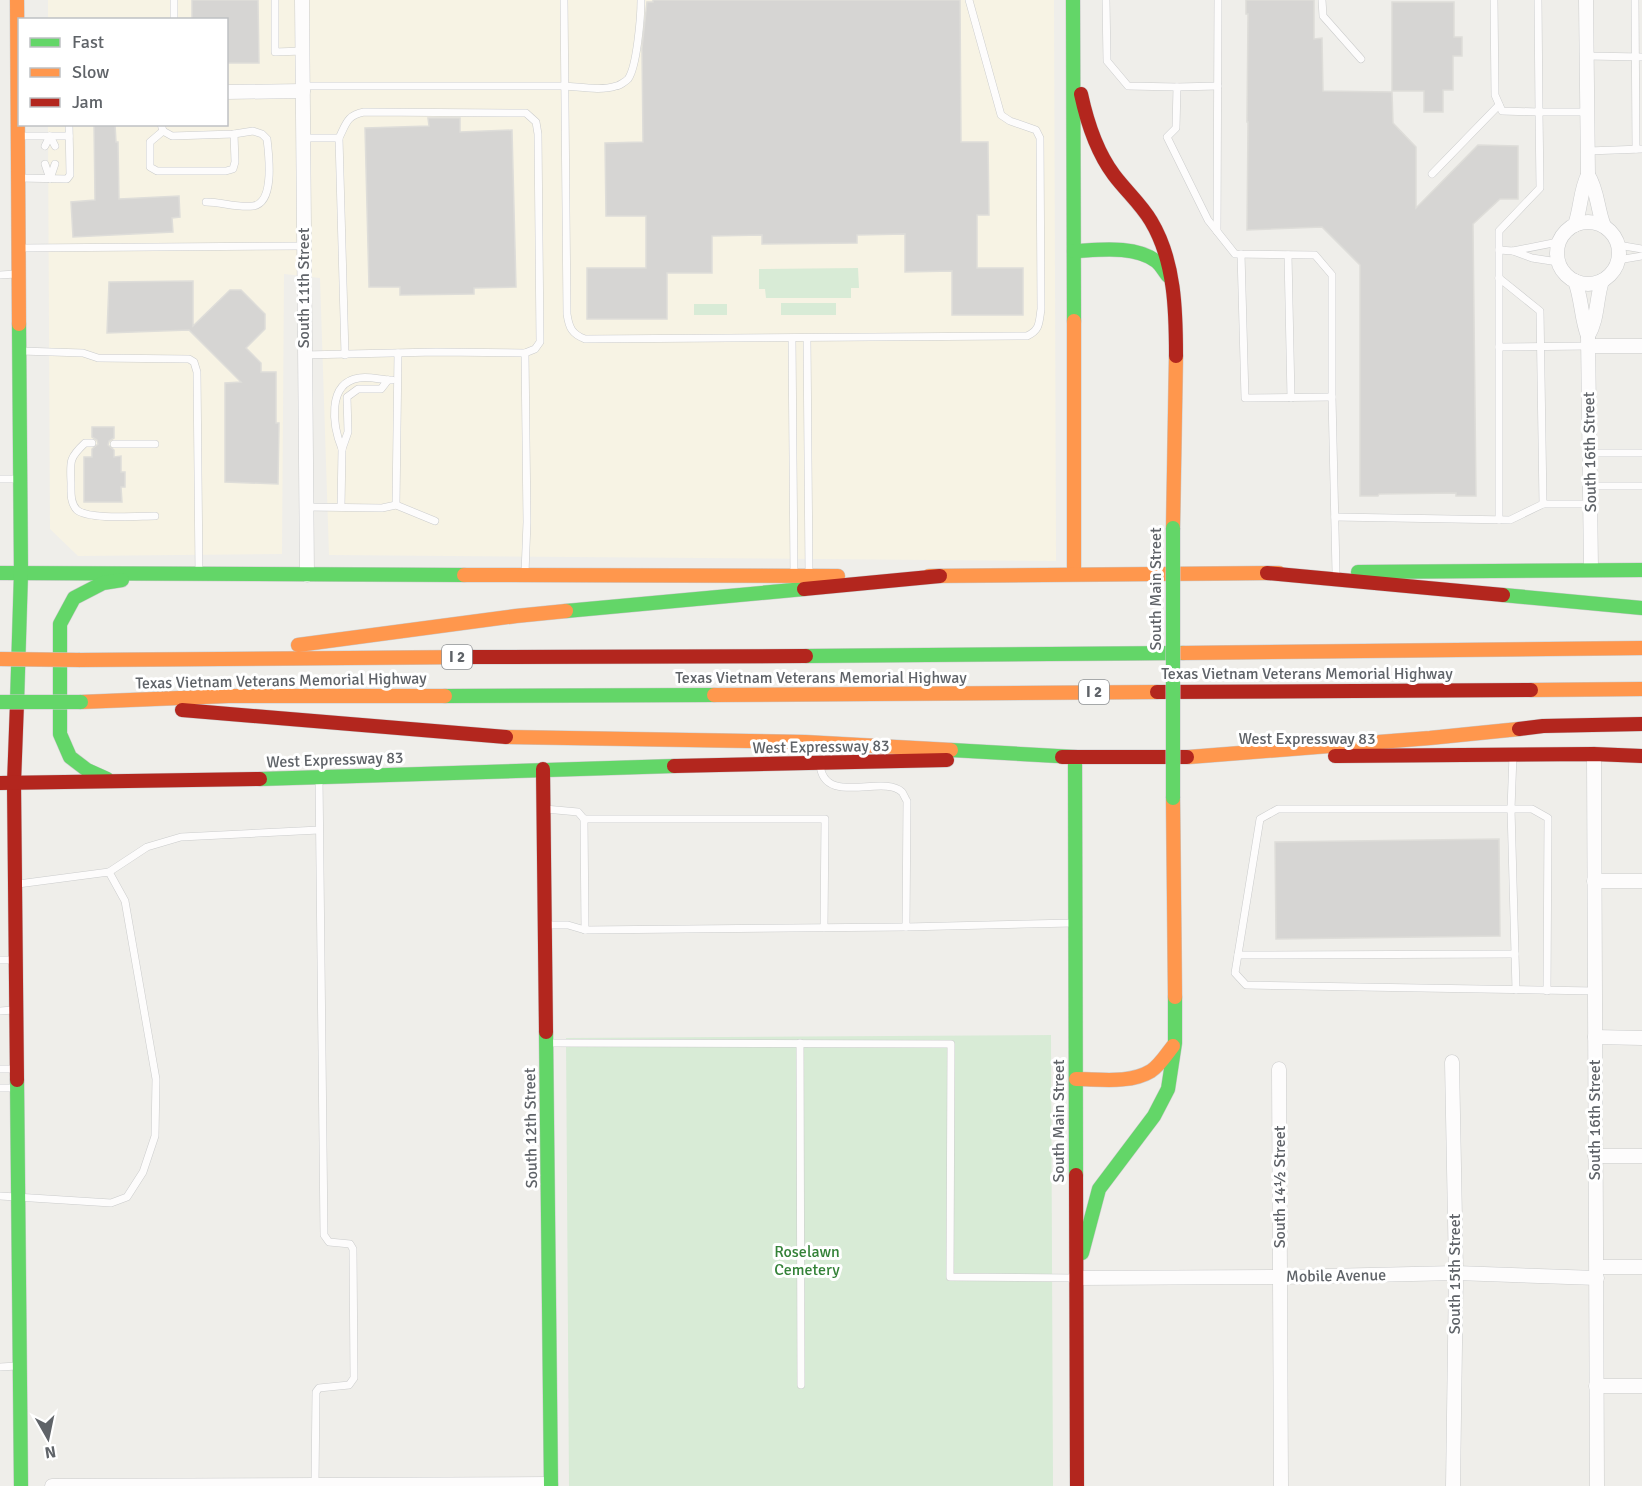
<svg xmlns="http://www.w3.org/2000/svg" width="1642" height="1486" font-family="Signika,sans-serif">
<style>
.commercial{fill:#f7f3e4}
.green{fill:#d8ebd6}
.building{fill:#d6d5d3;stroke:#deddd9;stroke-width:1.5}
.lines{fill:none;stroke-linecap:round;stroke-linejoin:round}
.lane-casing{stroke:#cbcccc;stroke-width:8}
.street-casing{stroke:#cbcccc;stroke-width:15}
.fast-casing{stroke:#cacacb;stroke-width:15}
.slow-casing{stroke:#cacacb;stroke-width:15}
.jam-casing{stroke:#cacacb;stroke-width:15}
.lane{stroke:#fdfcfc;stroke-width:7}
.street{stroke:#fdfcfc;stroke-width:14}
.fast{stroke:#63d668;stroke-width:14}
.slow{stroke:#ff974d;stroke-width:14}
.jam{stroke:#b3261e;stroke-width:14}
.fast-bridge-casing{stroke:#cacacb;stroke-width:15;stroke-linecap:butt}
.slow-bridge-casing{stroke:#cacacb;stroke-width:15;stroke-linecap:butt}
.fast-bridge{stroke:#63d668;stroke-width:14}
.slow-bridge{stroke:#ff974d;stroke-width:14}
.labels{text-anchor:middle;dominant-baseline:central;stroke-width:6;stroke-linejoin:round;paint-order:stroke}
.shield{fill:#fff;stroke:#8f9295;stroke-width:1.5}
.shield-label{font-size:15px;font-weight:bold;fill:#5f6368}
.street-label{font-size:16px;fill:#5f6368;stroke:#fff}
.park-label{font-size:16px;fill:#348238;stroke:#fff}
</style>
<rect width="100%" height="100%" fill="#efeeea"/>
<path class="commercial" d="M48,0H1054L1056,561L329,555L320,278L284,274L282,554L78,556L50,529L48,125L226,124V20L48,19Z"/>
<g class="green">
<path d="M858,268L859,288H851V298H766L765,289H759V269Z"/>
<rect x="781" y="303" width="55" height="12"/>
<rect x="694" y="304" width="33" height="11"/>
<path d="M1051,1035L1053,1486H569L566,1038Z"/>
</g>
<g class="building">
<path d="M192,0H258L259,63H226V20H192Z"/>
<path d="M653,0H960L961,142H988L989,215H977V268H1023V315H952V271L905,272V234L857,235V243L762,244V235L712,236V273H667V319H587V268H646V216H606L605,143L643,142L642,48L647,2H653Z"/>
<path d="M1246,0H1314V39L1322,38L1323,91L1392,92L1393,123L1416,147V208L1478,145L1518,146V199H1500L1473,224L1476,496H1456V493L1379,494L1378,496H1360V265L1322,227L1247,230L1248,122H1247L1248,14H1246Z"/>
<path d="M1392,2H1454V37H1462V56H1453V90H1443V112H1424V91H1392Z"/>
<path d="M428,118H460V132L512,130L516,287L474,288V294L400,295V287H369L365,128L429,126Z"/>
<path d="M94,124H115L116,142H118L119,199L179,196L180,217L172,218L173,232L73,237L71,202L95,200Z"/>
<path d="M193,281V326L230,290H241L265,314V329L246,348L261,363V372H276V423H279L278,484L225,482V383L241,382L189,330L107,333L109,282Z"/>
<path d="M92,427H114V438L109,441L108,445L114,450V457L121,456V472H125V487H121L122,502H84V457H92V449L98,444L97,440L92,437Z"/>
<path d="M1499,839L1500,936L1276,939L1275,842Z"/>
</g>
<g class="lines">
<defs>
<g id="lane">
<path d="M174,0V20"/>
<path d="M275,0V52L303,51"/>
<path d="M564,0L567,314C569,328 572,334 585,339L1027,336C1040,330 1039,323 1041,309L1040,138L1036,130L1010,121L1001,115L969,0"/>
<path d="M1106,0L1107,61L1128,86L1177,87L1176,128L1167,137L1208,220L1235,254L1315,255L1332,275V397L1336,572"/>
<path d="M1322,0L1323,16L1361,59"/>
<path d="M1494,0L1495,95L1502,111L1539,112L1538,0"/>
<path d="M1635,0L1636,149"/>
<path d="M1587,56L1642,57"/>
<path d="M303,86H565C581,87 601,91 616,86C619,86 626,81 628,79C637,67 641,16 641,0"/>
<path d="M1177,87L1218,86"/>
<path d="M161,124L163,131L172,136L234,134L253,131L262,134L267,139C269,156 275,203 253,206C237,208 222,202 206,202"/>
<path d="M163,131L150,142V167L157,171H226L233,169L235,162L234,134"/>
<path d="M21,136H69"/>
<path d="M303,138H339"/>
<path d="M45,146L50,136L55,146"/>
<path d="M1588,151L1642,149"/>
<path d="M45,164L50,179L55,164"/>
<path d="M1432,174L1499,105"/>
<path d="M20,178L67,179L70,175L69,124"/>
<path d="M1217,231L1218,0"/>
<path d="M1618,245L1642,249"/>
<path d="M21,248L303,246"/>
<path d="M1499,250L1513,251L1558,242"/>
<path d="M1513,251L1532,258L1558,262"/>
<path d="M1241,254L1245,398L1332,397"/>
<path d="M1288,255L1291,398"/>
<path d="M1618,260L1642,256"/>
<path d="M0,275L16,274"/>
<path d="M1499,278L1540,311L1543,504"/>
<path d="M792,338L794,575"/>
<path d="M807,338L809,573"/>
<path d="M1499,347L1588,346"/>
<path d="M21,351L83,353L98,358L189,359L194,362L197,372L199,573"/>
<path d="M304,355L436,352L525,353"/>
<path d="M345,355L339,138C346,124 347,115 364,112L526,113L536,122L538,134L540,342L535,349L525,353L527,522L525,573"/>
<path d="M92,443H85C69,458 70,461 71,483C71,492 70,503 77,510C89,520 138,516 155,516"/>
<path d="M114,444H155"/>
<path d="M342,449C333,427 326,383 359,378C369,376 381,380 392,380"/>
<path d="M1590,453H1642"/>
<path d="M0,479H18"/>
<path d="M1590,486H1642"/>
<path d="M396,505L398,353"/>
<path d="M306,507L382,508L396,505L435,521"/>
<path d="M341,507L342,449L348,432L347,397L358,389H381L388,380"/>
<path d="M1335,517L1510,520L1543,504H1591"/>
<path d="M1499,520V231L1540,188L1539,112H1587"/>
<path d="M1513,755L1511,809H1278L1260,819L1235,973L1246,985L1595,991"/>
<path d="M820,764C823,807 883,774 902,792C903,793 906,800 907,801L906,927L1073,923"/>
<path d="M545,809L578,812L584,819"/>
<path d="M109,872L147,847L181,837L319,830"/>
<path d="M546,925H568L585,930"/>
<path d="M824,928L825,819H584L585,930L906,927"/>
<path d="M1238,955L1515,954"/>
<path d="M0,960H13"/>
<path d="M1516,990L1511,809H1532L1548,818L1547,991"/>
<path d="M0,1011L13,1010"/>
<path d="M547,1043L951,1044L950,1277L1075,1278"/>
<path d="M800,1043L801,1385"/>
<path d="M0,1069H14"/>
<path d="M0,1088H15"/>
<path d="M0,1196L111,1203L127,1197L143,1172L155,1136L156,1079L125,901L109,872L18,884"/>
<path d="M0,1367L17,1366"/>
<path d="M315,1484L316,1392L319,1388L349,1385L354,1378L353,1249L350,1244L329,1242L324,1235L319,777"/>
</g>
<g id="street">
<path d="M302,0L307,575"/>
<path d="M226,92L303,91"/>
<path d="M1588,175C1598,191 1597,209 1604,226"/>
<circle cx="1588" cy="253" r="31"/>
<path d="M1575,225C1581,208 1580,191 1588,175L1586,0"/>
<path d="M1575,281C1582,299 1581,318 1588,336L1591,569"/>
<path d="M1588,336C1598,319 1596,299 1602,281"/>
<path d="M1588,346H1642"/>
<path d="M1594,754L1597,1486"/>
<path d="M1594,881H1642"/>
<path d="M1595,1037L1642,1038"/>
<path d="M1452,1062L1456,1273L1453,1486"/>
<path d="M1279,1069L1281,1486"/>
<path d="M1595,1156H1642"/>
<path d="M1597,1267H1642"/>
<path d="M1075,1278L1281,1277L1456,1273L1597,1278"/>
<path d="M1596,1386H1642"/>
<path d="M52,1486L551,1484"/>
</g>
<g id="fast">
<path d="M1073,0L1074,321"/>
<path d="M1074,251C1099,250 1134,245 1156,261C1161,265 1164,271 1168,276"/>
<path d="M1358,572L1642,570"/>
<path d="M0,573L464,575"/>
<path d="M1503,595L1642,608"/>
<path d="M566,611L804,589"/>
<path d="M806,656L1183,653"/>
<path d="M445,696L714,695"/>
<path d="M17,703L21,573L19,324"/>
<path d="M951,750L1075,757"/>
<path d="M1075,757L1076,1175"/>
<path d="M107,779L87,770L70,757L60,734V624L74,598L103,583L122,580"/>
<path d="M260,779L674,766"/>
<path d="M546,1032L551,1486"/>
<path d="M17,1080L21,1486"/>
<path d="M1082,1253L1099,1189L1154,1116L1168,1089L1175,1043V997"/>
</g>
<g id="slow">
<path d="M17,0L19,324"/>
<path d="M1074,321V573"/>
<path d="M1173,528L1176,356"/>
<path d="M464,575L838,576"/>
<path d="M929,576L1279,573"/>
<path d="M298,645L516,616L566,611"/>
<path d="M1183,653L1642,648"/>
<path d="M80,660L473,657"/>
<path d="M1531,690L1642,689"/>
<path d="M714,695L1157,692"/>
<path d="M81,702L228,696H445"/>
<path d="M506,737L805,742L951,750"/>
<path d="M1189,757L1430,738L1519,729"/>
<path d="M1173,798L1175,997"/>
<path d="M1076,1079C1099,1079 1130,1084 1151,1071C1160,1065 1166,1055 1173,1046"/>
</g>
<g id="jam">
<path d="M1081,94C1087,122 1096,151 1114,175C1126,191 1141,204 1151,221C1175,261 1176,311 1176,356"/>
<path d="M1267,573L1503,595"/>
<path d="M804,589L940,576"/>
<path d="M473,657L806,656"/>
<path d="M1157,692L1531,690"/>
<path d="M17,703L14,783L17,1080"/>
<path d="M182,710L506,737"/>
<path d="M1519,729L1543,726L1642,724"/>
<path d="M1335,756L1594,754L1642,756"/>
<path d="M1062,757H1187"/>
<path d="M674,766L947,760"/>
<path d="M543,769L546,1032"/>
<path d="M0,783L260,779"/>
<path d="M1076,1175L1077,1486"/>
</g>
</defs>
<use href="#lane" class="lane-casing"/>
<use href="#street" class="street-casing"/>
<use href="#fast" class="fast-casing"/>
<use href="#slow" class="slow-casing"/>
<use href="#jam" class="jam-casing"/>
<use href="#lane" class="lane"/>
<use href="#street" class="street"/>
<use href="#fast" class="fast"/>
<use href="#slow" class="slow"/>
<use href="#jam" class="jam"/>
<defs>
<g id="fast-bridge">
<path d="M1173,528V798"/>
<path d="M0,702H81"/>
</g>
<path id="slow-bridge" d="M0,659L80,660"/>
</defs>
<use href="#fast-bridge" class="fast-bridge-casing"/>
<use href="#slow-bridge" class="slow-bridge-casing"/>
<use href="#fast-bridge" class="fast-bridge"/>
<use href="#slow-bridge" class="slow-bridge"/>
</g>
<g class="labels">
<g class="shield">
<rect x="442" y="645" width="30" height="24" rx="4.5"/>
<rect x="1079" y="680" width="30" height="24" rx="4.5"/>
</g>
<g class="shield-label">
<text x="457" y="657">I 2</text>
<text x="1094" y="692">I 2</text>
</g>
<g class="street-label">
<text transform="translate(304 288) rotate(-90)">South 11th Street</text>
<text transform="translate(1590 452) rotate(-91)">South 16th Street</text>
<text transform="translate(1156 589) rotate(-90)">South Main Street</text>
<text x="1307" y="674">Texas Vietnam Veterans Memorial Highway</text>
<text x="821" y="678">Texas Vietnam Veterans Memorial Highway</text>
<text transform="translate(281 681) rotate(-1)">Texas Vietnam Veterans Memorial Highway</text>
<text x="1307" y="739">West Expressway 83</text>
<text transform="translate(821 747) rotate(-1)">West Expressway 83</text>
<text transform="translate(335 760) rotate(-2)">West Expressway 83</text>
<text transform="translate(1595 1120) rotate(-90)">South 16th Street</text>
<text transform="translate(1059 1121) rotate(-90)">South Main Street</text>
<text transform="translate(531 1128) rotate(-91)">South 12th Street</text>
<text transform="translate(1280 1187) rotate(-90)">South 14½ Street</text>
<text transform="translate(1455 1274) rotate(-90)">South 15th Street</text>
<text transform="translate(1336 1276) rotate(-1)">Mobile Avenue</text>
</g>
<g class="park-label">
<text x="807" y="1252">Roselawn<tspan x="807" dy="18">Cemetery</tspan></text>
</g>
</g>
<rect x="18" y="18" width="210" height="108" fill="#ffffff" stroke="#bfc1c3" stroke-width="1.5"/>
<rect x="30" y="38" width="30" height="9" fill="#63d668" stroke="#bfc1c3" stroke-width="1.5"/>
<text x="72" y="48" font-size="18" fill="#5f6368">Fast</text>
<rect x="30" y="68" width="30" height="9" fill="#ff974d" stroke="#bfc1c3" stroke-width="1.5"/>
<text x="72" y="78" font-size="18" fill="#5f6368">Slow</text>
<rect x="30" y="98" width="30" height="9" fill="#b3261e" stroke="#bfc1c3" stroke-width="1.5"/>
<text x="72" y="108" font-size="18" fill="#5f6368">Jam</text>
<g transform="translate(48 1438) rotate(171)" stroke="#ffffff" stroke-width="4.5" paint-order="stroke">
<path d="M0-4.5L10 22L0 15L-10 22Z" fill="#5f6368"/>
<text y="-9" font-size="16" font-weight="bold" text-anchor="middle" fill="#5f6368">N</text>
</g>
</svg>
